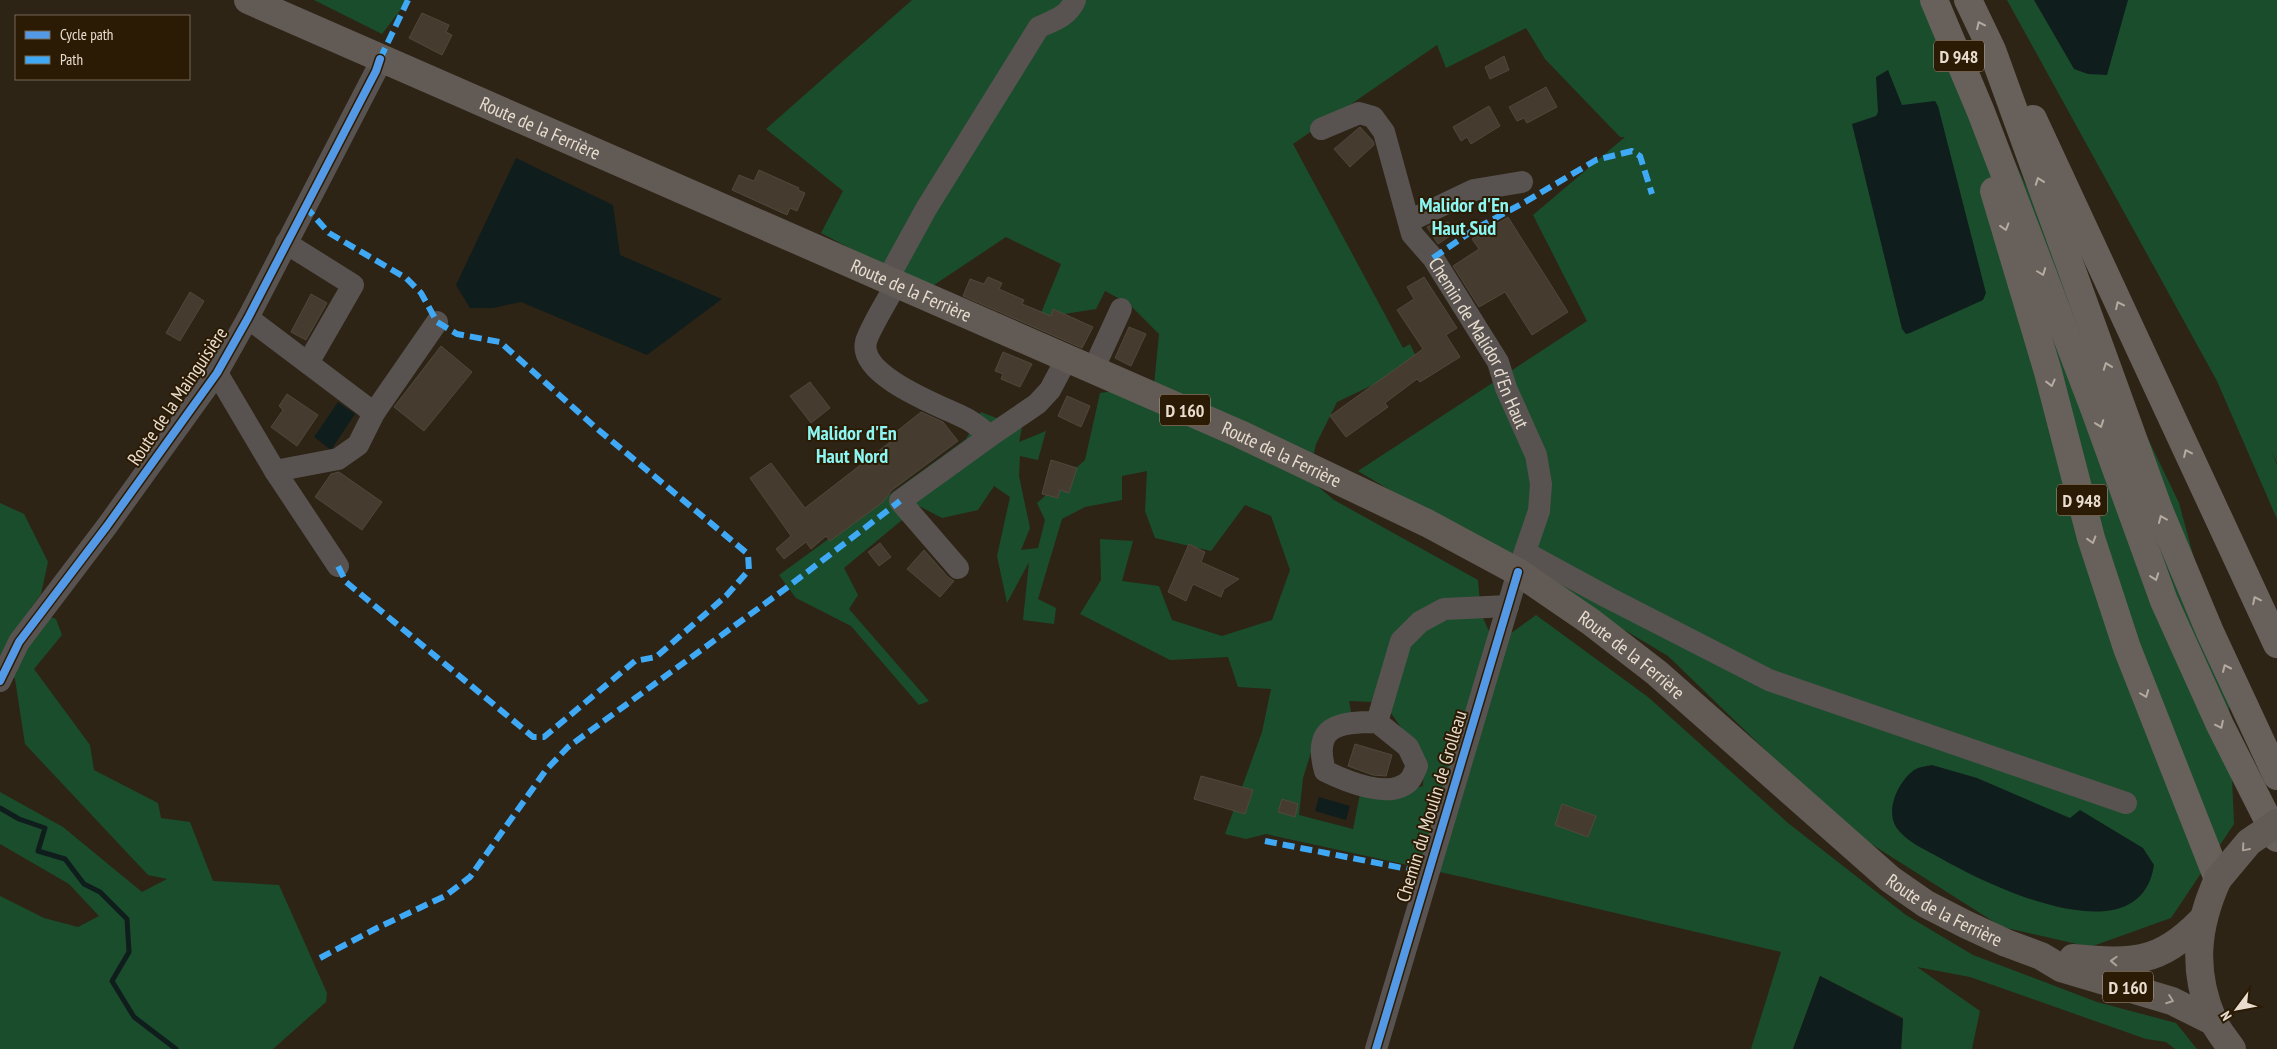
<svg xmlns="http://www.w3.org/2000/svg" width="2277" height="1049" font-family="'PT Sans Narrow',sans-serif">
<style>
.green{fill:#1a4d2c}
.water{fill:#101d1d}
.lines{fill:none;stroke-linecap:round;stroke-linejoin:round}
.stream{stroke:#101d1d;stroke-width:5}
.building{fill:#453c2f;stroke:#51483d}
.minor{stroke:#585350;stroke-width:22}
.major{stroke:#625a55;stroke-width:28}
.highway{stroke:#68605b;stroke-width:28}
.major-bridge{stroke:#625a55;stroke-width:28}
.quiet{stroke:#3fa9f5;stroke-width:6;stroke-dasharray:12 6;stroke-linecap:butt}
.cycleway-casing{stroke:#2c1b04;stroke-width:11}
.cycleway{stroke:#5399e6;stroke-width:8}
.oneway{stroke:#b5aba1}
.oneway2{stroke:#aca298}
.labels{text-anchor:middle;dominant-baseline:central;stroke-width:4;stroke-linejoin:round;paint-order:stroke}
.shield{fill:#2c1b04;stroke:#b0a392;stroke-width:1}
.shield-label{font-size:18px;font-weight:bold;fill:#e8ddcf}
.street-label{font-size:19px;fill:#e8ddcf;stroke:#2c1b04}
.neighbourhood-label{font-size:20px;font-weight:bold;fill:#8cf7f2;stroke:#2c1b04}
</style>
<rect width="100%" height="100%" fill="#2d2416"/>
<g class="green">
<path d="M314,0H408L382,34Z"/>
<path d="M912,0H1935L1940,7L2179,503L2228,683L2234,824L2171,918L2090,947L2002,927L1846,828L1668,656L1358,471L1587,321L1533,215L1625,137H1620L1545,59L1526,28L1446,68L1437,45L1293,144L1403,348L1410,344L1419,363L1337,402L1316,444L1308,478L1334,500L1478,580L1480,603L1440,606L1397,641L1387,674L1374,702L1349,701L1352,717L1335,735L1318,730L1303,778L1299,815L1353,829L1361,789L1396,794L1423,786L1424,760L1386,706L1408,645L1446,614L1480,611L1495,645L1536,615L1648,697L1788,823L1906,915L1973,955L2097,1002L2176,1023L2197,1049H2175L2166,1042L2146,1039L1970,977L1917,967L1980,1011L1972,1049H1901L1903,1018L1820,976L1793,1049H1751L1781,952L1467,878L1266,834L1246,839L1225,834L1262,732L1271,689L1238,687L1228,657L1170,660L1080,614L1101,580L1100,539L1133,541L1122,581L1159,586L1172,620L1222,636L1272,620L1290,570L1271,516L1245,505L1211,551L1155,538L1145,511L1147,471L1122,476V500L1085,507L1062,519L1038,599L1056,608L1054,624L1023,620L1029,562L1007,603L997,556L1010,497L994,486L978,510L942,518L919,506L844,568L858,595L849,609L929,701L919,705L851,626L796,598L779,575L966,439L981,412L1022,428L1019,442L1046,431L1038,460L1020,456L1019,476L1030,528L1021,550L1038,548L1045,520L1037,503L1085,460L1100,393L1154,385L1159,334L1129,304L1105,291L1096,309L1039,318L1061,264L1006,237L928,289L821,233L843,191L766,129Z"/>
<path d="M2007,0H2277V463L2271,449L2277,465V519L2217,381Z"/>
<path d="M0,503L24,514L48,562L41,594L30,609L56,619L62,635L34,669L90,745L94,770L158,803L161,818L190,822L213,881L279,885L327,993L326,1002L273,1049H0V896L44,918L78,927L99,916L69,884L0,844V792L63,827L142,892L167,879L148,875L25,744L15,679L0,662Z"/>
</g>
<g class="water">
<path d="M2034,0H2128L2107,75L2088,74L2074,69Z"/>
<path d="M1888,70L1902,105L1935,101L1938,106L1986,293L1983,300L1910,333L1906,334L1902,329L1852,124L1876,116L1878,112L1876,77Z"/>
<path d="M516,158L613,205L620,255L722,299L647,355L521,302L493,308H470L456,285Z"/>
<path d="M338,402L355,414L331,450L314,437Z"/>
<path d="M1932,765L1977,778L2070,818L2080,810L2143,848L2154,865C2140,959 1989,886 1942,859C1928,851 1906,842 1896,827C1885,809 1899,781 1914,770C1919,767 1927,766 1932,765Z"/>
<path d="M1319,797L1350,806L1346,820L1315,811Z"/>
<path d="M1820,976L1903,1019L1901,1049H1793Z"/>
</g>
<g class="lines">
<path class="stream" d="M0,808L19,819L45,828L38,851L65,859L84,884L100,892L127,919L129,952L112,981L134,1017L176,1049"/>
</g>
<g class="building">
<path d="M422,13L449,25L446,32L452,35L442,55L409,38Z"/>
<path d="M1504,56L1509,70L1490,79L1485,67Z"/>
<path d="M1546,87L1557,107L1527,123L1524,118L1517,121L1509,107Z"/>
<path d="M1489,106L1500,126L1471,144L1467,137L1461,141L1453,127Z"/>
<path d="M1360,127L1373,141L1374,145L1350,167L1334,149Z"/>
<path d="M759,170L799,188L798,190L805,193L797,211L790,208L787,215L732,190L739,175L754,181Z"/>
<path d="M1508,217L1568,312L1532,335L1505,292L1479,307L1453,266L1479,249L1472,239Z"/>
<path d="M1440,221L1443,225L1448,222L1456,232L1438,244L1427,227Z"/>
<path d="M988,277L1002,283L999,289L1024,300L1022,304L1051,316L1053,309L1093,327L1082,348L963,296L970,279L984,284Z"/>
<path d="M1424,277L1457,328L1446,335L1460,357L1420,382L1417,379L1385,403L1388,407L1346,437L1330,416L1423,349L1397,310L1414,299L1407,287Z"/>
<path d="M190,292L204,301L180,341L166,333Z"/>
<path d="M311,294L327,303L306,340L291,332Z"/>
<path d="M1129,327L1146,334L1131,366L1115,358Z"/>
<path d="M441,346L472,372L424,431L394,407Z"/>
<path d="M1003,352L1032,364L1020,387L1001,379L1003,374L995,371Z"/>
<path d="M810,382L830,408L811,423L790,396Z"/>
<path d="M287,394L318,415L297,446L271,427L283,410L279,406Z"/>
<path d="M1067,396L1090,406L1081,427L1058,416Z"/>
<path d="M921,412L943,422L958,441L892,490L883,502L830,541L826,536L811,549L806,542L784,559L776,549L791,536L750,478L771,463L805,508L894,439L891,436Z"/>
<path d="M1051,460L1077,468L1069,493L1060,490L1058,498L1042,494Z"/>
<path d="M339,472L382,502L362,530L315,497L331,474Z"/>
<path d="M880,543L891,557L879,566L868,552Z"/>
<path d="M1189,544L1205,552L1201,562L1239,579L1224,589L1221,597L1193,584L1186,601L1168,592Z"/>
<path d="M924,550L948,577L954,581L940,597L907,569Z"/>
<path d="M1355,744L1392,755L1386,776L1373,775L1348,766Z"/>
<path d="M1201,776L1253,790L1245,814L1194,799Z"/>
<path d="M1282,799L1298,804L1295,817L1278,812Z"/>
<path d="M1562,804L1596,816L1588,837L1555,825Z"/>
</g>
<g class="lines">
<g class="minor">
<path id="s1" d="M1321,129L1359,113L1373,117L1384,132L1412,234L1433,258L1498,362L1506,388L1536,455L1541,484L1539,511L1518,572L1376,1049"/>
<path d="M1409,221L1474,190L1522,182"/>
<path d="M286,243L353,285L308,363"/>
<path d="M887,280L926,209L1039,27C1053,21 1069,16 1075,0"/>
<path d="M896,284C890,296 868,331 866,342C858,376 941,406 965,418C974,422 982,430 990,436L1037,404L1050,390L1067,358"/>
<path d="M248,318L374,413"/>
<path d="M1093,370L1121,309"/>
<path d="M217,373L275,471L338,566"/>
<path d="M275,471L338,459L358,445L374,413L437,322"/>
<path d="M1526,553L1607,597L1769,680L2126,803"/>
<path d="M958,568L900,501L990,436"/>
<path d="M0,681L19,642L107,526L217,373L248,318L376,71L380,59"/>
<path d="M1377,722C1339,722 1312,725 1325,771C1345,781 1392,801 1410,780C1413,776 1415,770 1417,766L1408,747L1377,722L1401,641L1420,622L1444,609L1508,606"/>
</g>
<g class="major">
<path id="s2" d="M248,0L1240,434L1427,523L1518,572L1591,622L1657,673L1890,879L1926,904L1965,924L2006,943L2041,956L2061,968L2172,1001L2214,1022"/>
<path d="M2218,879C2196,927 2192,971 2213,1020C2217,1030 2226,1040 2232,1049"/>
<path d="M2073,958C2132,963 2158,965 2202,920"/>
</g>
<g class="highway">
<path d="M1934,0L1981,112L2094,408L2164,601L2220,725L2277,838"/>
<path d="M1968,0L1992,50L2159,510L2210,632L2277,776"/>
<path d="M2033,119L2277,644"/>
<path d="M1994,191L2048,372L2091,538L2127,648L2218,879"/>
</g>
<path class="major-bridge" d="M2218,879L2249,842L2277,823"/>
<g class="quiet">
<path d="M380,59L408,0"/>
<path d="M305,206L329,233L406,278L421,293L437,322L457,334L500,342L595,427L748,554L749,570L726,596L656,657L635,661L544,737H533L346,582L338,566"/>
<path d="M1433,258L1475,229L1525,202L1596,160L1632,151L1640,156L1652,194"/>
<path d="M1265,841L1428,873"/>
<path d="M320,958L377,928L445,896L470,877L546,770L568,747L785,589L900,501"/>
</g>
<defs>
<g id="cycleway">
<path d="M0,681L19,642L107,526L217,373L248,318L376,71L380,59"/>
<path d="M1376,1049L1518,572"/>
</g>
</defs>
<use href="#cycleway" class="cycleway-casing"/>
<use href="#cycleway" class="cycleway"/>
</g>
<defs><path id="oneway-chevron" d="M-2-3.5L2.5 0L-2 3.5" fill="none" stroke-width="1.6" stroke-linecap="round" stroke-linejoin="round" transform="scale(1.25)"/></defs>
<g class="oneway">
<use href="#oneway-chevron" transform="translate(1980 25) rotate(-115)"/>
<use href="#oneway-chevron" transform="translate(2039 181) rotate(-110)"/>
<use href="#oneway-chevron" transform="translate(2005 227) rotate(73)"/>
<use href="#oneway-chevron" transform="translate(2042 272) rotate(69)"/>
<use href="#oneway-chevron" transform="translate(2119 305) rotate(-115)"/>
<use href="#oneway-chevron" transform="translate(2107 366) rotate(-110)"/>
<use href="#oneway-chevron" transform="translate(2051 383) rotate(76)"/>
<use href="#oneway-chevron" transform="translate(2100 424) rotate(70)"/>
<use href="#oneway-chevron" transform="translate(2187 453) rotate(-115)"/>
<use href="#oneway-chevron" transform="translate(2162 519) rotate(-113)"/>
<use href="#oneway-chevron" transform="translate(2092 540) rotate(73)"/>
<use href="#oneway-chevron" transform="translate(2155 577) rotate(70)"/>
<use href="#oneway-chevron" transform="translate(2256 600) rotate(-116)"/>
<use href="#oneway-chevron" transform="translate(2226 668) rotate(-114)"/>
<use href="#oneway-chevron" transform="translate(2145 694) rotate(69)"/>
<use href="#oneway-chevron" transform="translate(2220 725) rotate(64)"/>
</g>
<g class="oneway2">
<use href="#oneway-chevron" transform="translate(2245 848) rotate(131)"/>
<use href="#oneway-chevron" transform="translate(2114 961) rotate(-178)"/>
<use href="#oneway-chevron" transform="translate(2170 1000) rotate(20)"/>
</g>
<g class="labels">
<g class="shield">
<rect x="1934" y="40.5" width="50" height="31" rx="4"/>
<rect x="1160" y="394.5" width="50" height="31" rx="4"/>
<rect x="2057" y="484.5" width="50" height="31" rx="4"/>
<rect x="2103" y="971.5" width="50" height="31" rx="4"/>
</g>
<g class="shield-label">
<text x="1959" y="56">D 948</text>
<text x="1185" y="410">D 160</text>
<text x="2082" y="500">D 948</text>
<text x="2128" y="987">D 160</text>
</g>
<g class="street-label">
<text stroke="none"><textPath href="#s2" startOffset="319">Route de la Ferrière</textPath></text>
<text stroke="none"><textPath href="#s2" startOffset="724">Route de la Ferrière</textPath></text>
<text stroke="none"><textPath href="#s1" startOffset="309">Chemin de Malidor d'En Haut</textPath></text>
<text transform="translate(177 396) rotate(-56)">Route de la Mainguisière</text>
<text stroke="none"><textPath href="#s2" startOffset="1129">Route de la Ferrière</textPath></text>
<text stroke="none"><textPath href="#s2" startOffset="1534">Route de la Ferrière</textPath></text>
<text transform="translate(1431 806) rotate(-73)">Chemin du Moulin de Grolleau</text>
<text stroke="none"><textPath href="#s2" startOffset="1939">Route de la Ferrière</textPath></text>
</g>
<g class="neighbourhood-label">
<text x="1464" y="205">Malidor d'En<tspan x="1464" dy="23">Haut Sud</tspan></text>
<text x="852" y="433">Malidor d'En<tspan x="852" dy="23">Haut Nord</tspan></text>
</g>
</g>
<rect x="15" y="15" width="175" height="65" fill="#2c1b04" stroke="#776955"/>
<rect x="25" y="31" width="25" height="8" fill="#5399e6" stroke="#776955"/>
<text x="60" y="40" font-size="15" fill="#e8ddcf">Cycle path</text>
<rect x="25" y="56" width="25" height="8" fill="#3fa9f5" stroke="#776955"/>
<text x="60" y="65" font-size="15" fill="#e8ddcf">Path</text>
<g transform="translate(2237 1009) rotate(238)" stroke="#2c1b04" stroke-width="4" paint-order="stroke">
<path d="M0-4L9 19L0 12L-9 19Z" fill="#e8ddcf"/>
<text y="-8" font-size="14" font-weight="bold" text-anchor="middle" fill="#e8ddcf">N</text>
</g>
</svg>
